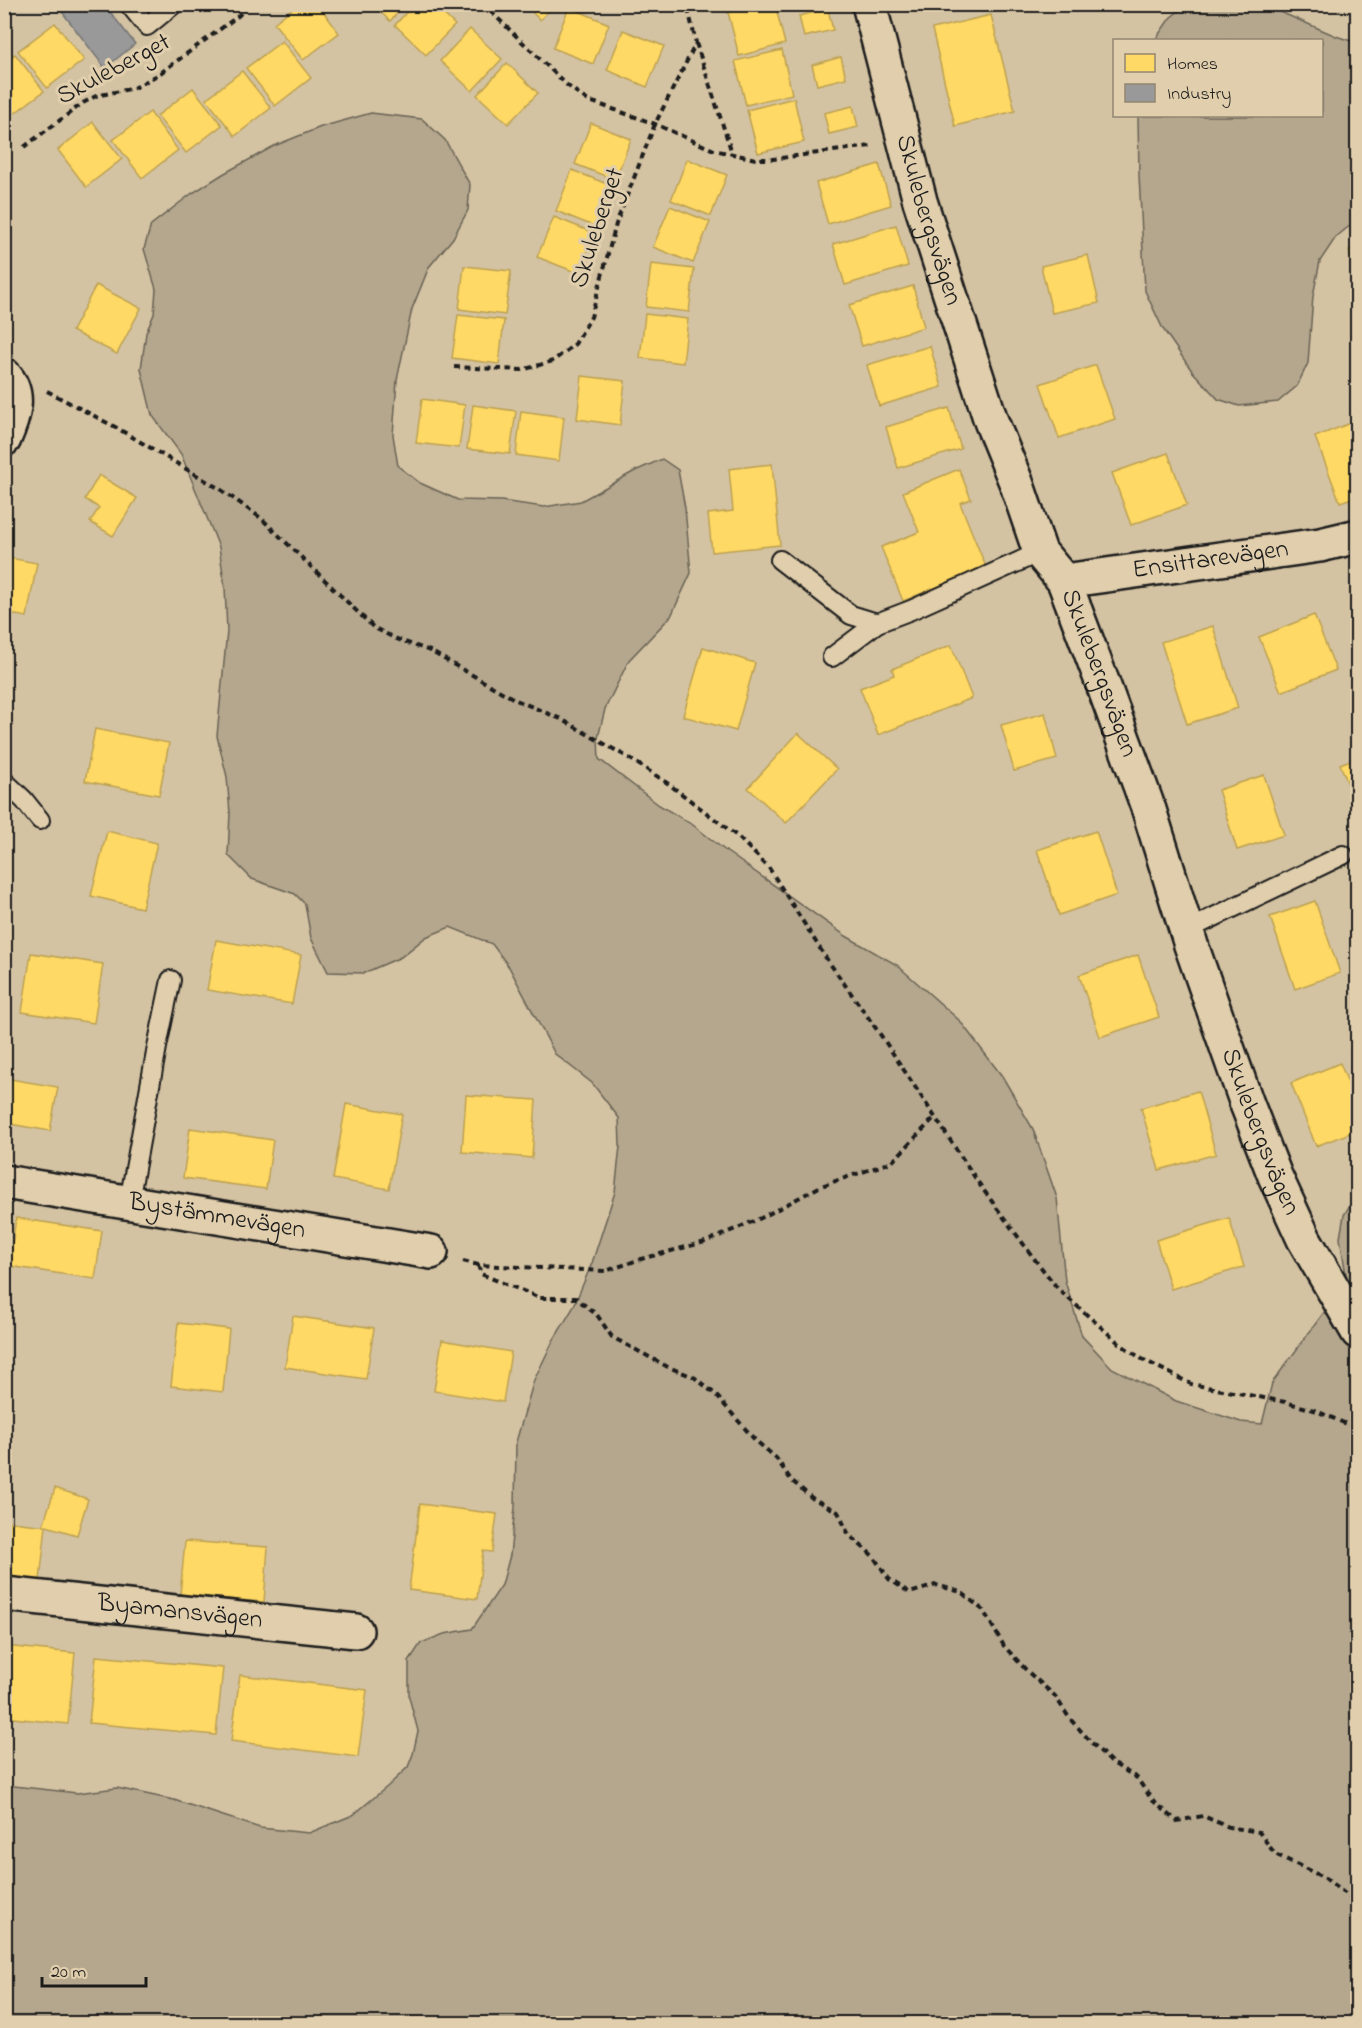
<svg xmlns="http://www.w3.org/2000/svg" width="1362" height="2028" font-family="'Indie Flower',sans-serif">
<style>
.green{fill:#b5a78d;stroke:#686254;stroke-width:1.5}
.homes{fill:#ffd966;stroke:#bba050;stroke-width:1.5}
.industry{fill:#999;stroke:#747474;stroke-width:1.5}
.lines{fill:none;stroke-linecap:round;stroke-linejoin:round}
.lane-casing{stroke:#1c1c1c;stroke-width:22}
.street-casing{stroke:#1c1c1c;stroke-width:38}
.path{stroke:#1c1c1c;stroke-width:4;stroke-dasharray:6 4.5;stroke-linecap:butt}
.lane{stroke:#e0ceac;stroke-width:18}
.street{stroke:#e0ceac;stroke-width:33}
.labels{text-anchor:middle;dominant-baseline:central;stroke-width:6;stroke-linejoin:round;paint-order:stroke}
.street-label{font-size:26px;fill:#1c1c1c;stroke:#e0ceac}
</style>
<rect width="100%" height="100%" fill="#d4c3a3"/>
<filter id="ink" filterUnits="userSpaceOnUse"><feTurbulence type="fractalNoise" baseFrequency=".0167" numOctaves="2"/><feDisplacementMap in="SourceGraphic" scale="12" xChannelSelector="R" yChannelSelector="G"/><feConvolveMatrix kernelMatrix="1 2 1 2 8 2 1 2 1" color-interpolation-filters="sRGB"/></filter>
<g filter="url(#ink)">
<g class="green">
<path d="M1186,5H1264L1336,36L1357,43V220L1336,237L1320,261L1313,296L1308,363L1297,386L1278,402L1239,406L1218,399L1192,371L1163,329L1145,291L1139,175L1138,116H1322V40H1155L1170,18Z"/>
<path d="M371,113L422,119L445,140L470,185L468,210L453,238L429,267L412,309L397,380L393,435L398,466L420,483L458,500L501,501L544,507L581,501L635,471L662,459L678,470L685,508L691,573L671,616L629,660L605,709L598,738L599,759L659,805L693,825L727,852L846,936L897,965L960,1021L1002,1076L1033,1129L1057,1198L1065,1281L1082,1336L1112,1368L1176,1401L1241,1422L1262,1424L1272,1383L1347,1281L1340,1238L1344,1215L1357,1193V2023L90,2024L74,2021L5,2020V1785L77,1793L117,1788L174,1800L260,1828L309,1833L353,1815L388,1786L408,1767L413,1754L418,1731L409,1697V1661L421,1643L444,1634L472,1629L502,1585L510,1555L515,1507L516,1442L534,1380L553,1341L573,1308L592,1263L615,1192L620,1146L619,1118L592,1083L555,1054L509,967L492,944L450,927L426,937L401,957L364,973L328,972L311,938L305,904L295,894L252,879L228,855L230,813L227,777L217,736L227,631L225,587L219,547L181,454L152,415L141,369L146,333L154,314L156,289L144,249L151,225L191,194L223,174L274,146L321,127Z"/>
</g>
<g class="homes">
<path d="M298,4H318L339,33L303,60L274,23Z"/>
<path d="M372,4H406L390,21Z"/>
<path d="M414,4H433L455,25L426,55L395,25Z"/>
<path d="M524,4H555L540,20Z"/>
<path d="M759,4H775L785,44L739,56L728,12Z"/>
<path d="M569,7L609,24L593,64L553,48Z"/>
<path d="M828,9L833,30L804,37L799,16Z"/>
<path d="M991,15L1015,111L955,126L932,29Z"/>
<path d="M55,23L84,60L47,88L18,51Z"/>
<path d="M470,29L502,59L472,91L440,61Z"/>
<path d="M623,30L664,46L647,87L607,70Z"/>
<path d="M282,41L311,78L275,106L246,68Z"/>
<path d="M782,50L792,94L746,105L735,61Z"/>
<path d="M15,54L44,91L7,119L4,115V61Z"/>
<path d="M841,57L846,78L817,85L812,65Z"/>
<path d="M507,63L538,93L508,124L477,95Z"/>
<path d="M242,71L271,108L235,136L206,99Z"/>
<path d="M193,88L222,125L186,153L157,116Z"/>
<path d="M794,98L804,142L758,153L747,110Z"/>
<path d="M853,106L858,127L829,134L824,113Z"/>
<path d="M150,112L178,150L142,178L113,140Z"/>
<path d="M93,122L122,159L86,187L58,150Z"/>
<path d="M591,123L631,139L615,180L575,164Z"/>
<path d="M687,159L727,175L711,216L671,200Z"/>
<path d="M879,164L891,205L828,224L816,183Z"/>
<path d="M572,170L612,186L596,227L556,211Z"/>
<path d="M670,206L710,222L693,263L653,247Z"/>
<path d="M554,217L594,233L578,273L537,257Z"/>
<path d="M896,225L908,266L845,285L833,244Z"/>
<path d="M1358,248V290L1349,250Z"/>
<path d="M1088,255L1099,303L1052,313L1041,266Z"/>
<path d="M651,264L694,269L689,312L646,307Z"/>
<path d="M464,266L511,271L505,315L459,309Z"/>
<path d="M96,285L141,308L117,354L72,331Z"/>
<path d="M913,286L924,327L862,346L849,305Z"/>
<path d="M645,314L688,319L683,363L640,358Z"/>
<path d="M458,315L504,320L499,364L452,358Z"/>
<path d="M930,346L942,387L879,406L867,365Z"/>
<path d="M1096,365L1115,419L1059,438L1040,384Z"/>
<path d="M582,376L625,381L620,425L577,419Z"/>
<path d="M422,399L465,405L459,448L416,443Z"/>
<path d="M473,405L516,411L510,454L467,449Z"/>
<path d="M949,408L961,449L898,468L886,427Z"/>
<path d="M521,411L564,417L559,461L516,455Z"/>
<path d="M1358,420V496L1340,502L1315,437Z"/>
<path d="M1168,453L1187,505L1131,525L1112,473Z"/>
<path d="M772,464L780,545L712,552L708,514L733,511L729,469Z"/>
<path d="M959,469L971,499L960,503L986,567L903,601L881,547L919,532L903,492Z"/>
<path d="M99,475L137,498L113,536L90,522L99,508L85,499Z"/>
<path d="M4,557L37,563L27,617L4,613Z"/>
<path d="M1314,615L1336,670L1281,692L1259,637Z"/>
<path d="M1213,626L1238,708L1187,724L1161,642Z"/>
<path d="M951,645L972,698L878,735L860,688L894,675L892,669Z"/>
<path d="M703,647L755,663L736,731L683,716Z"/>
<path d="M1045,713L1057,759L1014,771L1001,725Z"/>
<path d="M95,729L169,743L159,795L85,781Z"/>
<path d="M798,733L837,769L786,823L748,788Z"/>
<path d="M1358,757V809L1340,764Z"/>
<path d="M1264,775L1284,835L1237,850L1218,790Z"/>
<path d="M107,831L157,843L142,908L91,896Z"/>
<path d="M1096,831L1117,895L1059,915L1037,850Z"/>
<path d="M1315,901L1340,973L1295,989L1270,917Z"/>
<path d="M216,940L301,955L292,1004L207,990Z"/>
<path d="M31,953L103,964L94,1023L22,1012Z"/>
<path d="M1138,955L1159,1017L1100,1037L1079,975Z"/>
<path d="M1340,1063L1358,1108V1130L1316,1146L1291,1083Z"/>
<path d="M4,1078L58,1087L50,1131L4,1123Z"/>
<path d="M1198,1091L1216,1154L1159,1170L1141,1108Z"/>
<path d="M466,1095L536,1100L532,1158L462,1152Z"/>
<path d="M346,1104L402,1114L389,1189L333,1179Z"/>
<path d="M190,1128L273,1140L266,1189L183,1178Z"/>
<path d="M16,1218L102,1231L95,1279L9,1266Z"/>
<path d="M1229,1218L1244,1267L1171,1289L1156,1240Z"/>
<path d="M293,1316L374,1328L366,1379L285,1367Z"/>
<path d="M178,1323L229,1329L223,1392L171,1386Z"/>
<path d="M442,1340L511,1352L503,1402L434,1391Z"/>
<path d="M55,1488L88,1499L77,1535L43,1525Z"/>
<path d="M420,1504L497,1514L492,1552L483,1551L477,1599L409,1590Z"/>
<path d="M4,1521L46,1526L40,1580L4,1576Z"/>
<path d="M185,1541L268,1547L264,1602L180,1595Z"/>
<path d="M4,1646L75,1653L68,1724L4,1717Z"/>
<path d="M96,1656L223,1668L216,1735L89,1723Z"/>
<path d="M240,1675L367,1690L358,1757L231,1741Z"/>
</g>
<path class="industry" d="M56,4H104L135,44L105,68Z"/>
<g class="lines">
<defs>
<g id="lane">
<path d="M129,4L147,26L174,4"/>
<path d="M780,560L851,615L877,623"/>
<path d="M832,657L877,623L911,610L1040,552"/>
<path d="M4,781L24,800L40,820"/>
<path d="M1187,930L1343,855"/>
<path d="M129,1202L157,1047L171,980"/>
</g>
<g id="street">
<path id="s1" d="M869,4L920,201L991,421L1016,482L1040,552L1064,581L1103,684L1149,810L1191,945L1247,1104L1275,1176L1304,1239L1358,1332"/>
<path d="M4,375C22,394 13,418 4,439"/>
<path id="s2" d="M1064,581L1320,545L1358,536"/>
<path id="s3" d="M4,1182L431,1252"/>
<path id="s4" d="M4,1594L356,1631"/>
</g>
</defs>
<use href="#lane" class="lane-casing"/>
<use href="#street" class="street-casing"/>
<g class="path">
<path d="M483,4L568,86L587,100L655,124L714,150L756,159H773L871,146"/>
<path d="M696,43L732,153"/>
<path d="M24,147L83,103L96,96L134,88L159,74L238,16L250,4"/>
<path d="M454,367L522,370L553,361L575,344L591,317L616,224L655,124L696,43L687,4"/>
<path d="M47,391L117,428L220,489L261,518L373,627L394,638L430,651L516,700L561,719L624,755L666,782L737,836L769,868L826,958L882,1037L982,1188L1036,1261L1059,1290L1120,1344L1142,1359L1191,1384L1285,1402L1314,1410L1358,1429"/>
<path d="M463,1261L478,1265L606,1271L641,1259L705,1242L761,1218L821,1186L892,1162L935,1117"/>
<path d="M478,1265L481,1274L540,1298H576L597,1315L612,1337L668,1367L694,1377L715,1394L755,1440L776,1458L791,1480L812,1498L838,1512L849,1535L873,1556L889,1579L910,1593L936,1585L961,1592L983,1610L1004,1646L1028,1672L1055,1696L1070,1719L1092,1743L1111,1762L1137,1778L1152,1800L1177,1821L1203,1816L1229,1827L1259,1832L1275,1854L1325,1878L1358,1904"/>
</g>
<use href="#lane" class="lane"/>
<use href="#street" class="street"/>
</g>
</g>
<g class="labels">
<g class="street-label">
<text transform="translate(114 70) rotate(-28)">Skuleberget</text>
<text stroke="none"><textPath href="#s1" startOffset="224">Skulebergsvägen</textPath></text>
<text transform="translate(598 228) rotate(-72)">Skuleberget</text>
<text stroke="none"><textPath href="#s2" startOffset="148">Ensittarevägen</textPath></text>
<text stroke="none"><textPath href="#s1" startOffset="711">Skulebergsvägen</textPath></text>
<text stroke="none"><textPath href="#s1" startOffset="1197">Skulebergsvägen</textPath></text>
<text stroke="none"><textPath href="#s3" startOffset="216">Bystämmevägen</textPath></text>
<text stroke="none"><textPath href="#s4" startOffset="177">Byamansvägen</textPath></text>
</g>
</g>
<rect width="1362" height="2028" fill="none" stroke="#e0ceac" stroke-width="24"/>
<rect x="12" y="12" width="1338" height="2004" fill="none" stroke="#1c1c1c" stroke-width="2" filter="url(#ink)"/>
<rect x="1113" y="39" width="210" height="78" fill="#e0ceac" stroke="#928772" stroke-width="1.5"/>
<rect x="1125" y="54" width="30" height="18" fill="#ffd966" stroke="#928772" stroke-width="1.5"/>
<text x="1167" y="69" font-size="18" fill="#1c1c1c">Homes</text>
<rect x="1125" y="84" width="30" height="18" fill="#999999" stroke="#928772" stroke-width="1.5"/>
<text x="1167" y="99" font-size="18" fill="#1c1c1c">Industry</text>
<path d="M42 1977v9h104v-9" fill="none" stroke="#1c1c1c" stroke-width="3"/>
<text x="51" y="1977" font-size="18" fill="#1c1c1c" stroke="#e0ceac" stroke-width="4.5" paint-order="stroke">20 m</text>
</svg>
